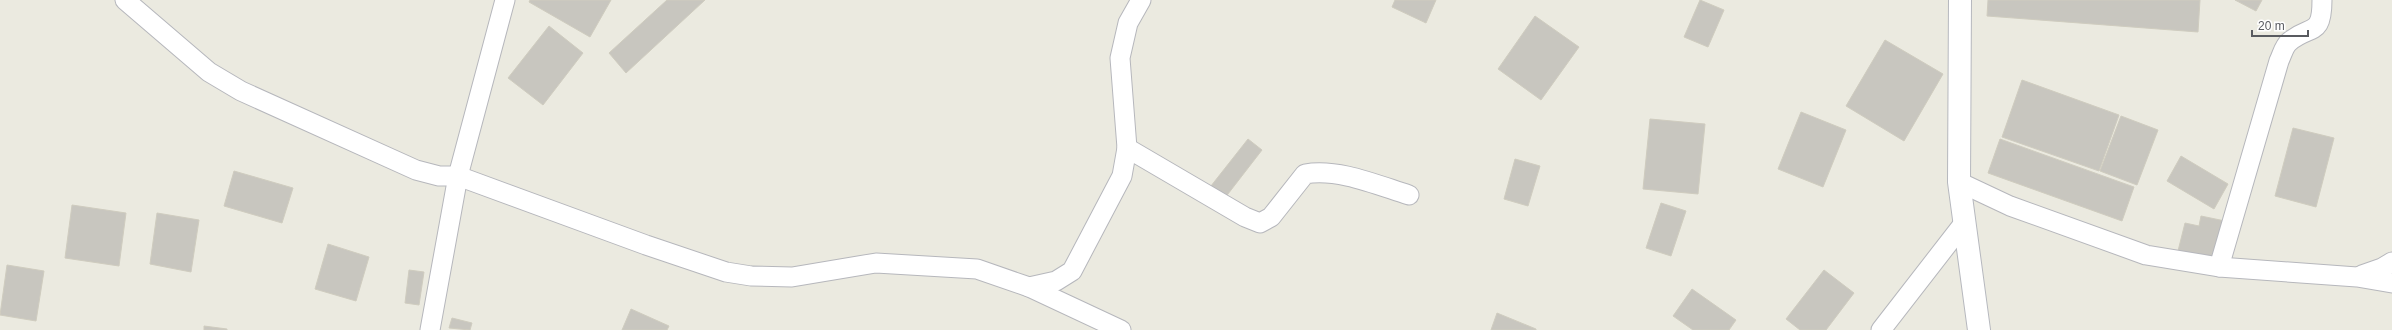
<svg xmlns="http://www.w3.org/2000/svg" width="2392" height="330" font-family="Arial,sans-serif">
<style>
.building{fill:#c8c6bf;stroke:#cfccbf}
.lines{fill:none;stroke-linecap:round;stroke-linejoin:round}
.street-casing{stroke:#b6b7bc;stroke-width:21}
.secondary-casing{stroke:#b6b8be;stroke-width:24}
.street{stroke:#fff;stroke-width:19}
.secondary{stroke:#fff;stroke-width:22}
</style>
<rect width="100%" height="100%" fill="#ebeae0"/>
<g class="building">
<path d="M530,0H611L590,37L529,2Z"/>
<path d="M667,0H705L626,73L609,53Z"/>
<path d="M1395,0H1436L1426,23L1392,7Z"/>
<path d="M1700,0L1724,10L1708,47L1684,37Z"/>
<path d="M1988,0H2200L2198,32L1987,16Z"/>
<path d="M2235,0H2262L2256,11Z"/>
<path d="M1535,16L1579,47L1541,100L1498,69Z"/>
<path d="M549,26L583,53L543,105L508,78Z"/>
<path d="M1885,40L1943,74L1904,141L1846,106Z"/>
<path d="M2022,80L2119,115L2099,171L2002,137Z"/>
<path d="M1801,112L1846,130L1823,187L1778,169Z"/>
<path d="M2121,116L2158,130L2137,185L2100,171Z"/>
<path d="M1650,119L1705,124L1698,194L1643,189Z"/>
<path d="M2293,128L2334,138L2316,207L2275,196Z"/>
<path d="M1248,139L1262,150L1221,203L1207,191Z"/>
<path d="M2000,139L2134,187L2122,221L1988,173Z"/>
<path d="M2181,156L2228,184L2214,209L2167,181Z"/>
<path d="M1515,159L1540,166L1528,206L1504,199Z"/>
<path d="M234,171L293,188L282,223L224,206Z"/>
<path d="M1661,203L1686,211L1671,256L1646,248Z"/>
<path d="M72,205L126,213L119,266L65,258Z"/>
<path d="M157,213L199,220L191,272L150,264Z"/>
<path d="M2201,216L2225,221L2215,264L2177,255L2185,223L2199,226Z"/>
<path d="M328,244L369,257L356,301L315,289Z"/>
<path d="M7,265L44,271L36,321L0,315Z"/>
<path d="M409,270L424,272L419,305L405,303Z"/>
<path d="M1824,270L1854,293L1826,330H1800L1786,319Z"/>
<path d="M1692,289L1736,320L1729,330H1693L1673,316Z"/>
<path d="M631,309L669,326L667,330H622Z"/>
<path d="M1497,313L1536,329V330H1491Z"/>
<path d="M452,318L472,323L470,330L449,328Z"/>
<path d="M204,326L227,329V330H204Z"/>
</g>
<g class="lines">
<defs>
<g id="street">
<path d="M125,0L209,72L241,91L416,170L439,176H458L646,245L726,272L751,276L792,277L876,263L977,269L1029,287L1121,330"/>
<path d="M1127,148L1245,217L1260,223L1271,217L1305,174C1338,168 1377,185 1409,195"/>
<path d="M1959,182L2010,206L2146,255L2219,267L2357,277L2392,283"/>
<path d="M2219,267L2279,61C2282,55 2284,46 2289,42C2310,24 2322,38 2322,0"/>
<path d="M2362,275L2382,268L2392,262"/>
<path d="M1029,287L1056,281L1072,271L1122,176L1127,148L1120,58L1128,23L1141,0"/>
<path d="M430,330L458,176L505,0"/>
<path d="M1881,330L1964,223"/>
</g>
<path id="secondary" d="M1960,0L1959,182L1979,330"/>
</defs>
<use href="#street" class="street-casing"/>
<use href="#secondary" class="secondary-casing"/>
<use href="#street" class="street"/>
<use href="#secondary" class="secondary"/>
</g>
<path d="M2252 30v6h56v-6" fill="none" stroke="#595b60" stroke-width="2"/>
<text x="2258" y="30" font-size="12" fill="#595b60" stroke="#ffffff" stroke-width="3" paint-order="stroke">20 m</text>
</svg>
